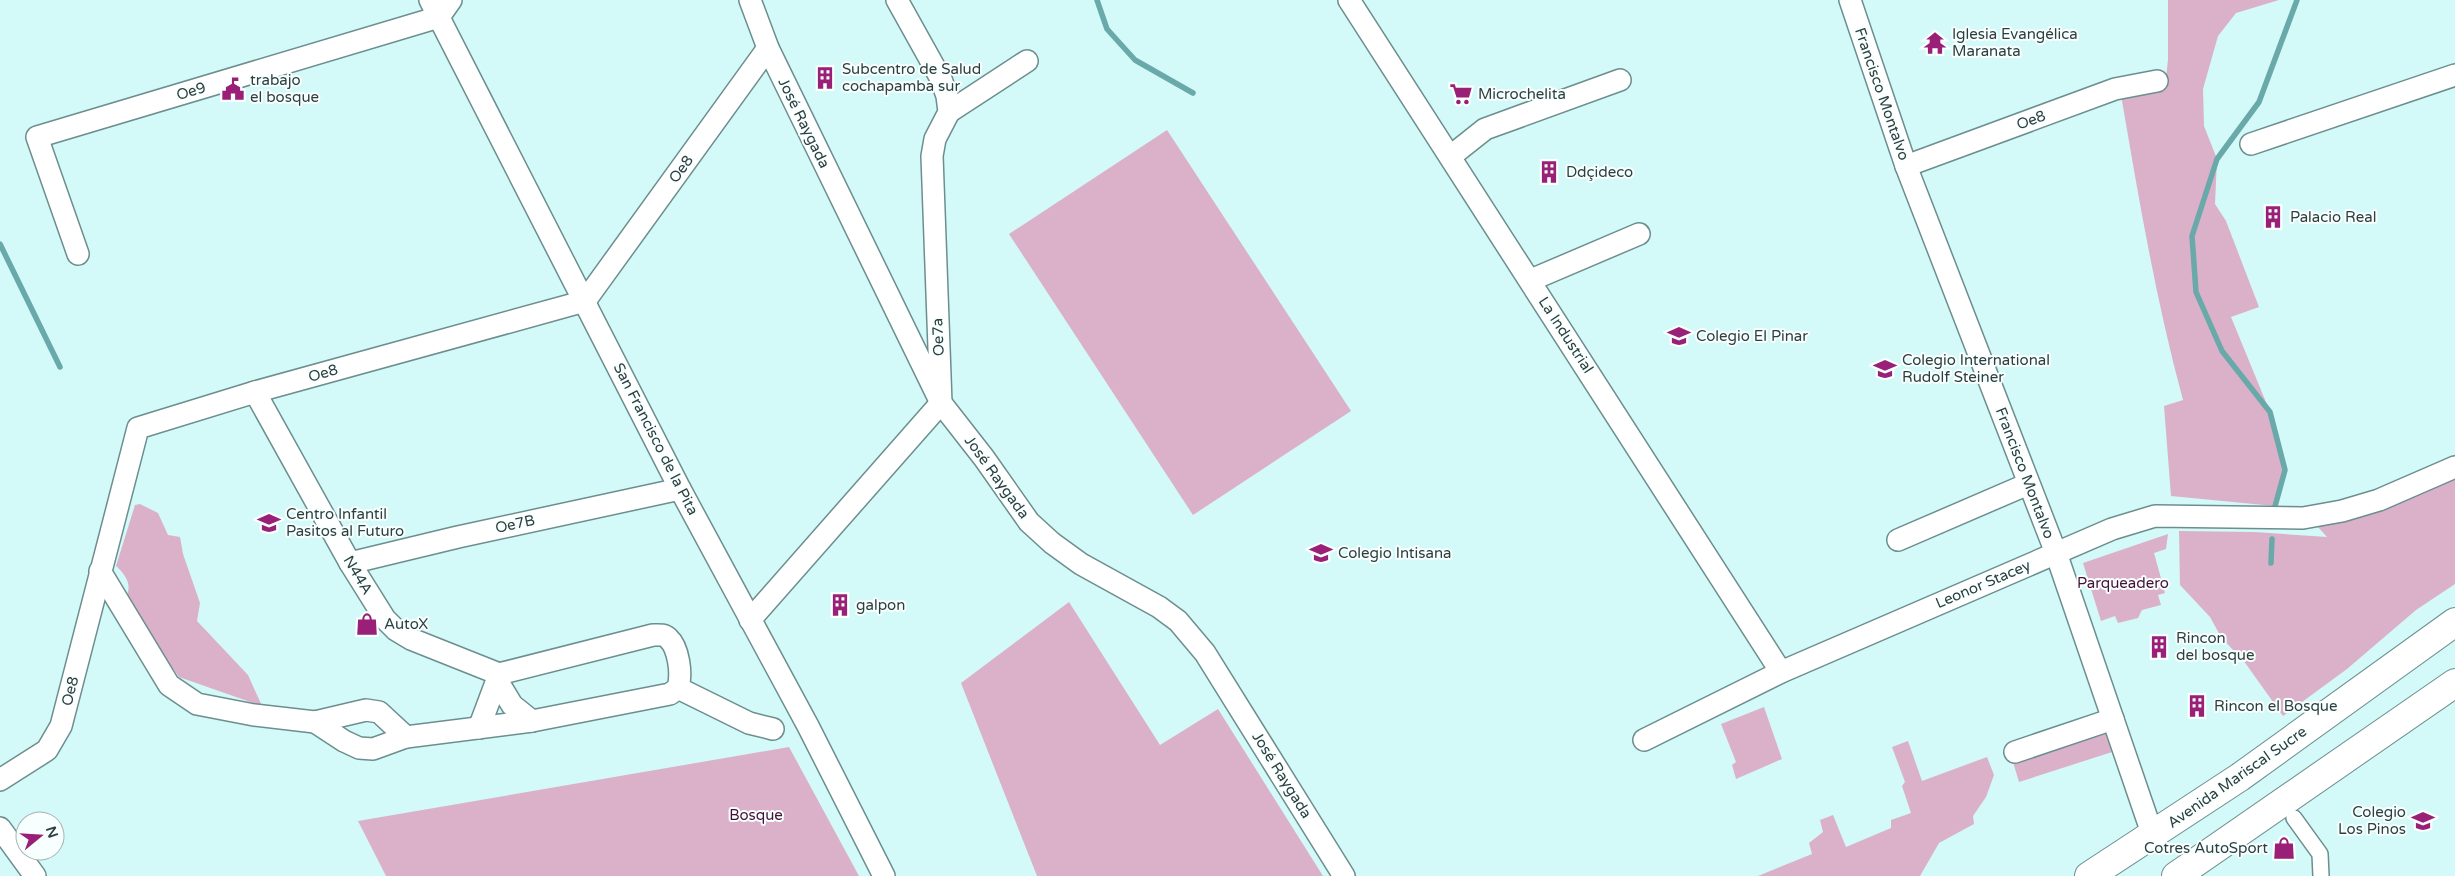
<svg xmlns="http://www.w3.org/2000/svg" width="2455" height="876" font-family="'Varela Round',sans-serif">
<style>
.green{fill:#dbb1ca}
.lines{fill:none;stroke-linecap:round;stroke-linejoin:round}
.stream{stroke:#69a9a9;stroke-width:5.5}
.pedestrian-casing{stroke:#6c8e8e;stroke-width:18}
.minor-casing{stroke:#6c8e8e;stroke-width:24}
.primary-casing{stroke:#6c8e8e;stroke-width:30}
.pedestrian{stroke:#fff;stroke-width:15}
.minor{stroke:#fff;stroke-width:21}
.primary{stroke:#fff;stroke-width:28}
.labels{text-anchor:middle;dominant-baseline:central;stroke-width:4;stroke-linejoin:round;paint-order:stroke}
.poi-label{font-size:15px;fill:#2f3e3e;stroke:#f8ffff;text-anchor:start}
.street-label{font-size:15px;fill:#2f3e3e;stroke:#f8ffff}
.park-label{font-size:15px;fill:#471036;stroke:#f8ffff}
</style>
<rect width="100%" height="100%" fill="#d3f9f8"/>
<g class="green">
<path d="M2168,0H2279L2236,13L2218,36L2203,89L2204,126L2217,159L2215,204L2226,221L2259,307L2231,317L2270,412L2285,470L2274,506L2171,496L2164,406L2183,400C2155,297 2138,194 2120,89L2165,87L2168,60Z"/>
<path d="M1167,130L1351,411L1193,515L1009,234Z"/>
<path d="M2455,465V584L2416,610L2347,669L2283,716L2246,664L2221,637L2210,617L2180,585L2179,531L2255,532L2327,537L2309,517Z"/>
<path d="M140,504L158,513L168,535L180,537L183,554L200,603L197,621L248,675L262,706L179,677L124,599C134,587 126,575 116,566L135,505Z"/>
<path d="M2168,534L2166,549L2154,553L2165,593L2158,595L2161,605L2142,610L2138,618L2118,623L2115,616L2101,621L2083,563Z"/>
<path d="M1069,602L1160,745L1218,709L1323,876H1037L961,683Z"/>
<path d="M1764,707L1782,759L1736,779L1732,765L1736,762L1721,724Z"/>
<path d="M2105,732L2112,752L2019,782L2013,762Z"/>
<path d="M1908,741L1922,781L1987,757L1994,775L1986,797L1973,816L1974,824L1939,843L1920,876H1758L1812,854L1809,843L1823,832L1820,820L1833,815L1846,847L1891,828V820L1911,813L1902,786L1905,782L1892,747Z"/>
<path d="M789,747L859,876H386L358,821Z"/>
</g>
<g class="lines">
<g class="stream">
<path d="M1097,0L1107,29L1135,60L1193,93"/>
<path d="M0,244L60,367"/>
<path d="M2274,510L2285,470L2270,412L2222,351L2196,292L2192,236L2217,159L2259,102L2297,0"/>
<path d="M2271,563L2272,539"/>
</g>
<defs>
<path id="pedestrian" d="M2294,818L2320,854L2321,876"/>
<g id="minor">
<path d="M430,0L680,489L808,726L884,876"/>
<path d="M750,0L768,48L941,403L984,458L1029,522L1052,543L1081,564L1159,607L1178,621L1205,653L1344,876"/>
<path d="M1349,0L1781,672"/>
<path d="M1850,0L1906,166L2056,553L2153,836"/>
<path d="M949,112L1027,61"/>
<path d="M2251,144L2455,75"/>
<path d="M1451,156L1485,129L1620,80"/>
<path d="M1906,166L2115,89L2157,81"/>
<path d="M78,254L37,137L439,17L451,0"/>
<path d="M1531,280L1639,234"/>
<path d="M255,392L350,563L385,619L396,630L411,639L499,674L653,635C658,635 664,634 668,638C679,648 682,674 678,688L670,694L532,721L406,737L373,749L359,748L344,741L315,722"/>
<path d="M1898,540L2028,484"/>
<path d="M350,563L458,537L680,489"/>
<path d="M100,571L169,685L197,704L254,715L315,722L366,710L379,712L406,737"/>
<path d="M750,620L941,403L932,156L935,139L949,112L947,96L941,79L897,0"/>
<path d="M499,674L497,680L512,705L532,721"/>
<path d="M678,688L749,723L773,729"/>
<path d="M479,728L497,680"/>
<path d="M1644,740L1781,672L2112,529L2155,516L2303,518L2342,511L2379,500L2455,467"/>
<path d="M2015,752L2113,719"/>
<path d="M0,780L47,750L61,726L138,428L255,392L585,301L768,48"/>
<path d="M0,828L35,876"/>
</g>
<g id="primary">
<path d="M2089,876L2240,777L2455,622"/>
<path d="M2176,876L2455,683"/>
</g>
</defs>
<use href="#pedestrian" class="pedestrian-casing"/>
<use href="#minor" class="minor-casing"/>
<use href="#primary" class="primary-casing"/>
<use href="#pedestrian" class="pedestrian"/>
<use href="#minor" class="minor"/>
<use href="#primary" class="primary"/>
</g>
<defs>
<symbol id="temple-bare" viewBox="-9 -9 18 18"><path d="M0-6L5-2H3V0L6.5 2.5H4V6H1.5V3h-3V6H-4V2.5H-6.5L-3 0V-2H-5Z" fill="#9a1f77" stroke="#f8ffff" stroke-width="2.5" paint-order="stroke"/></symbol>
<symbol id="building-bare" viewBox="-9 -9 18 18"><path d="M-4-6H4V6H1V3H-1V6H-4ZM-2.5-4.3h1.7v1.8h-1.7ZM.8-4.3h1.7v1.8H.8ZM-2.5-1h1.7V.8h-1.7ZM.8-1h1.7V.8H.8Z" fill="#9a1f77" stroke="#f8ffff" stroke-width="2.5" paint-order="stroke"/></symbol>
<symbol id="civic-bare" viewBox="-9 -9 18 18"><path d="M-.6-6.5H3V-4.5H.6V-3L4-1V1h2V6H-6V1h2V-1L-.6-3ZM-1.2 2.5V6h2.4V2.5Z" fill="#9a1f77" stroke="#f8ffff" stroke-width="2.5" paint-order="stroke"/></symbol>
<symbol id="supermarket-bare" viewBox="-9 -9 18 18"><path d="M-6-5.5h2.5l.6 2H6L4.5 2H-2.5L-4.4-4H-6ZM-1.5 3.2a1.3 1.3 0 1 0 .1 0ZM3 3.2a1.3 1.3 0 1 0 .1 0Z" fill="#9a1f77" stroke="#f8ffff" stroke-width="2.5" paint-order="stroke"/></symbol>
<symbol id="school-bare" viewBox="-9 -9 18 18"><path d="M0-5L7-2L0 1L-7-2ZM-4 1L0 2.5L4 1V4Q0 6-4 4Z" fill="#9a1f77" stroke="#f8ffff" stroke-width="2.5" paint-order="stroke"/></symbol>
<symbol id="university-bare" viewBox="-9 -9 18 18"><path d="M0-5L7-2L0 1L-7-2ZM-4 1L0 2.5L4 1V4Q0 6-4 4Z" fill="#9a1f77" stroke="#f8ffff" stroke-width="2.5" paint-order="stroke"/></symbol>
<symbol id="shop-bare" viewBox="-9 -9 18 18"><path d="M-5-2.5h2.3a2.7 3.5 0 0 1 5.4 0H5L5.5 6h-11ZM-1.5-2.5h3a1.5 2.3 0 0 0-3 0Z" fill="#9a1f77" stroke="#f8ffff" stroke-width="2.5" paint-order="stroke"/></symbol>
</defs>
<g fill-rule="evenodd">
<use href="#temple-bare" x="1919" y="27" width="32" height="32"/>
<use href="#building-bare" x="809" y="62" width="32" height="32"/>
<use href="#civic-bare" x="217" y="73" width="32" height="32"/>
<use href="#supermarket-bare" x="1445" y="78" width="32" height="32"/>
<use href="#building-bare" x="1533" y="156" width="32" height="32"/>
<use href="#building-bare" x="2257" y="201" width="32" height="32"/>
<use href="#school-bare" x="1663" y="320" width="32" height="32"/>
<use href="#school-bare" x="1869" y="353" width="32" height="32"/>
<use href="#school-bare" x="253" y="507" width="32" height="32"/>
<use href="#university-bare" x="1305" y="537" width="32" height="32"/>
<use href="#building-bare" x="824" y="589" width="32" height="32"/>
<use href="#shop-bare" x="351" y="608" width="32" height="32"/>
<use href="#building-bare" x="2143" y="631" width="32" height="32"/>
<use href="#building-bare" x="2181" y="690" width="32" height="32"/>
<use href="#school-bare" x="2407" y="805" width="32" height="32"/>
<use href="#shop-bare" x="2268" y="832" width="32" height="32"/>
</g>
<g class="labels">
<g class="poi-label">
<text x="1952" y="34">Iglesia Evangélica<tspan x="1952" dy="17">Maranata</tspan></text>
<text x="842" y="69">Subcentro de Salud<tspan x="842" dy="17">cochapamba sur</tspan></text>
<text x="250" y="80">trabajo<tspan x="250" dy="17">el bosque</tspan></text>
<text x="1478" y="94">Microchelita</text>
<text x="1566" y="172">Ddçideco</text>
<text x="2290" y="217">Palacio Real</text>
<text x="1696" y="336">Colegio El Pinar</text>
<text x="1902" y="360">Colegio International<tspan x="1902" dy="17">Rudolf Steiner</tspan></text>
<text x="286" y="514">Centro Infantil<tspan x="286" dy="17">Pasitos al Futuro</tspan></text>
<text x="1338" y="553">Colegio Intisana</text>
<text x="856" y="605">galpon</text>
<text x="384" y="624">AutoX</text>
<text x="2176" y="638">Rincon<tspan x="2176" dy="17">del bosque</tspan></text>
<text x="2214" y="706">Rincon el Bosque</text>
<text x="2406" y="812" text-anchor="end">Colegio<tspan x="2406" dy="17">Los Pinos</tspan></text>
<text x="2268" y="848" text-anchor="end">Cotres AutoSport</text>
</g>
<g class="street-label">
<text transform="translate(191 91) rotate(-17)">Oe9</text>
<text transform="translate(1882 94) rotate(71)">Francisco Montalvo</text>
<text transform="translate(2031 120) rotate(-20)">Oe8</text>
<text transform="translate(804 123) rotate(64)">José Raygada</text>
<text transform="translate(681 169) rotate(-54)">Oe8</text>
<text transform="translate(1566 335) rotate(57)">La Industrial</text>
<text transform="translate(938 337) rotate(-92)">Oe7a</text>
<text transform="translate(323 373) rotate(-16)">Oe8</text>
<text transform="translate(656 439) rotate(63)">San Francisco de la Pita</text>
<text transform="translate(2025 473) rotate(69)">Francisco Montalvo</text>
<text transform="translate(997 477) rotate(54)">José Raygada</text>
<text transform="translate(515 524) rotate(-12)">Oe7B</text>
<text transform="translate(358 575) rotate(59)">N44A</text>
<text transform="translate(1983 584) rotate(-23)">Leonor Stacey</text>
<text transform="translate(70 691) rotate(-76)">Oe8</text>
<text transform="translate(1282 775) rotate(58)">José Raygada</text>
<text transform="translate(2237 777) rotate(-35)">Avenida Mariscal Sucre</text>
</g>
<g class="park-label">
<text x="2123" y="583">Parqueadero</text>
<text x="756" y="815">Bosque</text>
</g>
</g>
<g transform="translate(40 836) rotate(72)"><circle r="24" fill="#f8ffff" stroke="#a8b2b2"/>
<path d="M0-4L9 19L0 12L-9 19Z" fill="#9a1f77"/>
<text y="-8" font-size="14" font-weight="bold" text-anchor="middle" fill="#2f3e3e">N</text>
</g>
</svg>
